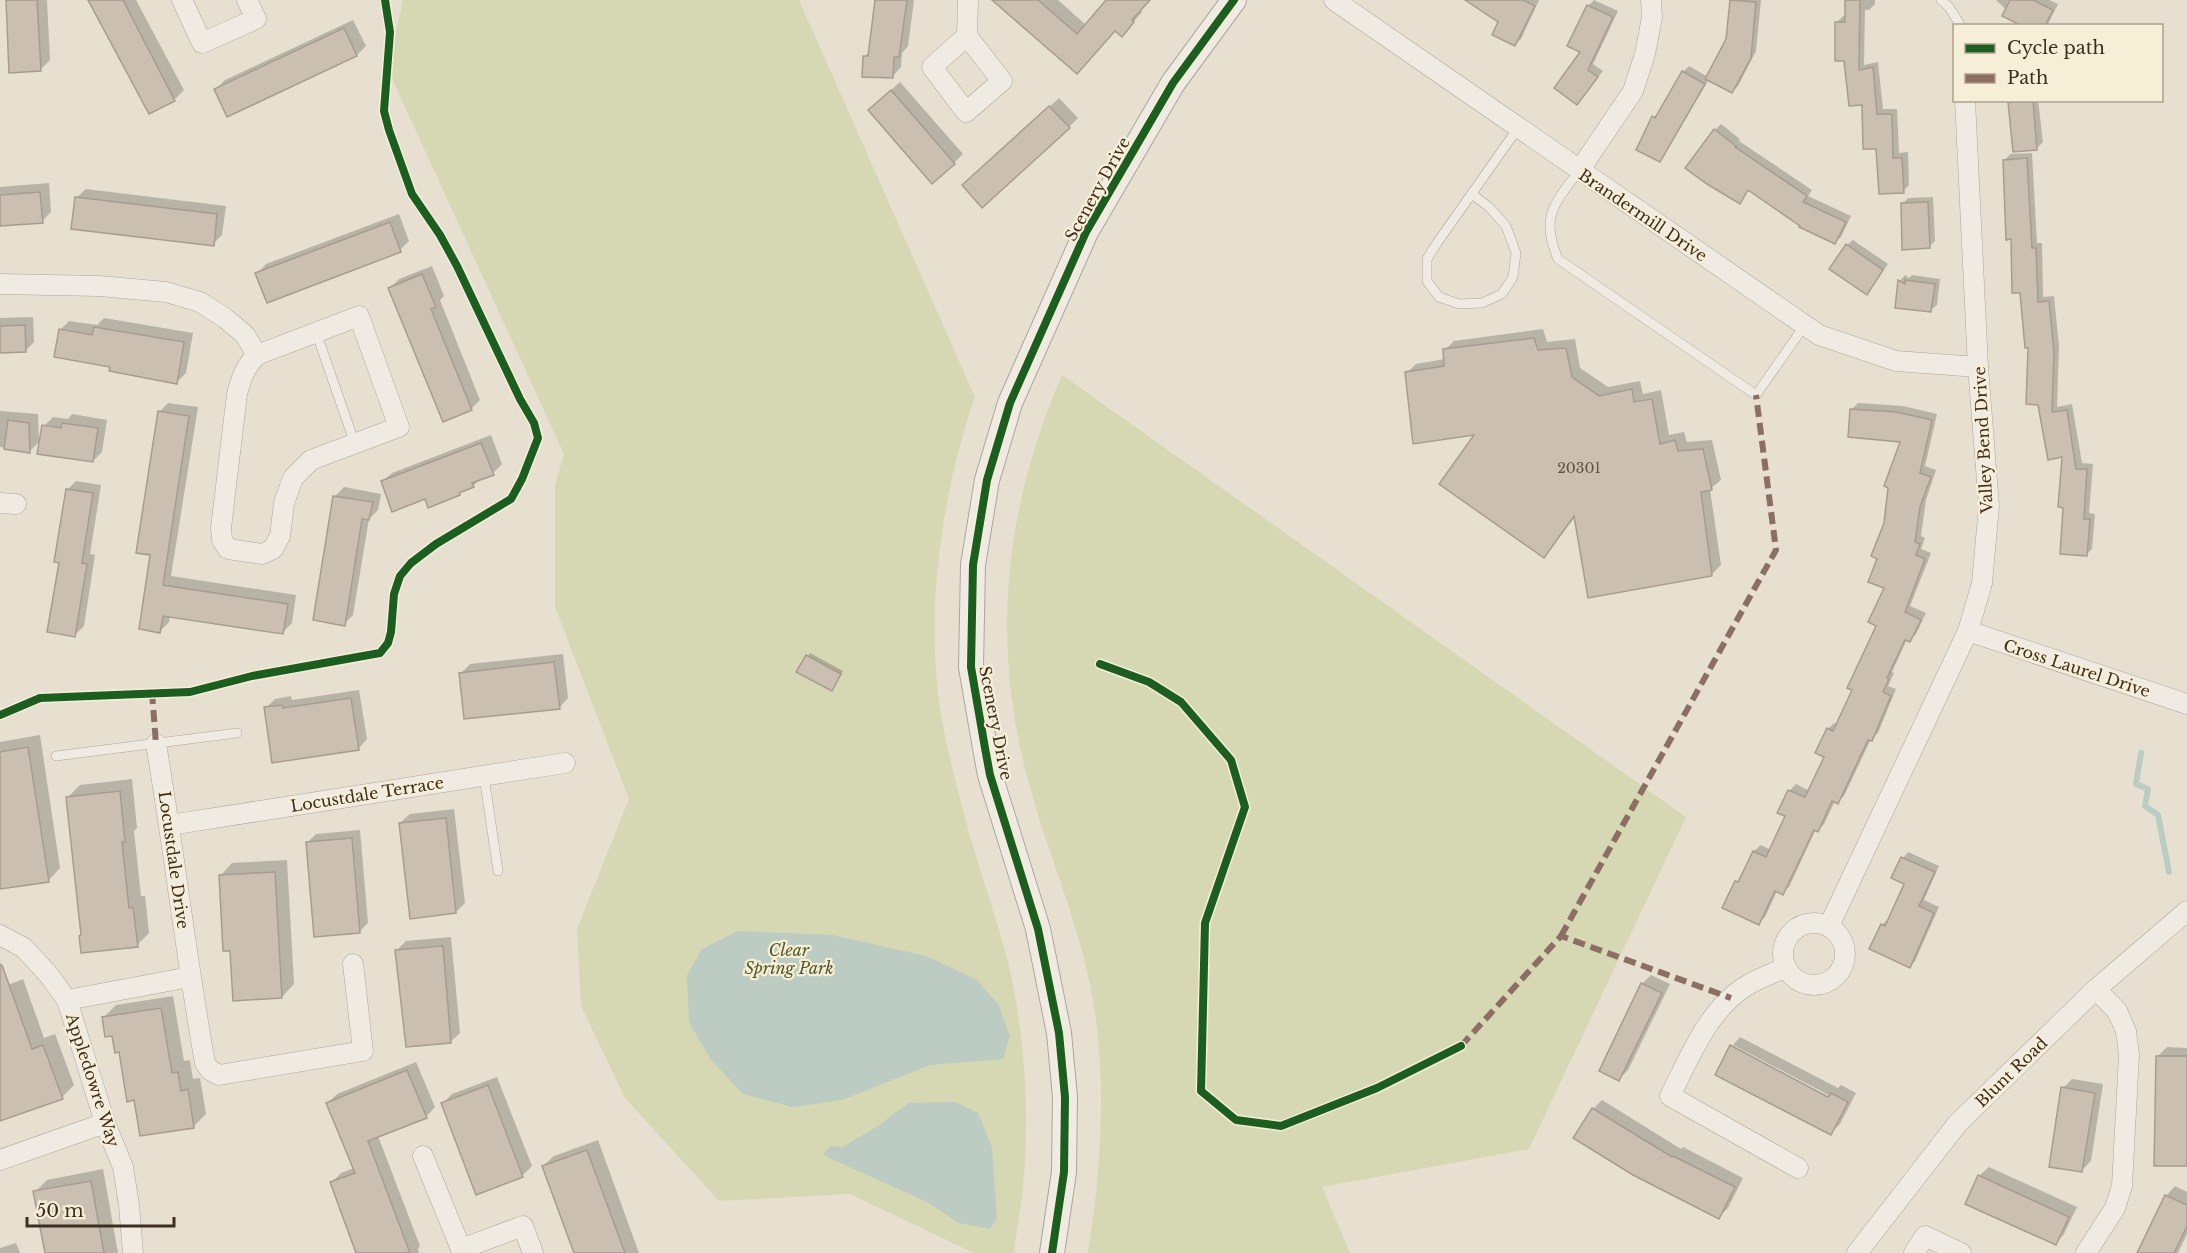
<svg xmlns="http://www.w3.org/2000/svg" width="2187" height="1253" font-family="'Libre Baskerville',serif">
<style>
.green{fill:#d6d7b3}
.water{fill:#bcccc2}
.shadow{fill:#0003}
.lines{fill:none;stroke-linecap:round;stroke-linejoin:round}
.stream{stroke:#bcccc2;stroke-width:6}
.building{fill:#cbbfb2;stroke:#a89c90;stroke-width:1.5}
.service-casing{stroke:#ada599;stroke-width:10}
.minor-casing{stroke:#ada599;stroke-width:21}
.tertiary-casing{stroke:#ada599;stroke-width:26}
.service{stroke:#efebe3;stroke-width:9}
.minor{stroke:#efebe3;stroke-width:20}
.tertiary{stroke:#efebe3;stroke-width:24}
.quiet{stroke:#8d6e63;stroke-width:6;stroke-dasharray:12 6;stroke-linecap:butt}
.cycleway-casing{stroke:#f7eed8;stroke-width:11}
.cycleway{stroke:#1b5e20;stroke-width:8}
.labels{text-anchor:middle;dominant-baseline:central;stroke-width:4.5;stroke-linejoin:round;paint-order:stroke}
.number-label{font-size:14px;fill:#605244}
.street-label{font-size:16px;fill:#3d2e20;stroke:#f7eed8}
.park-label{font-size:16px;font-style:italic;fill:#4d5a26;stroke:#f7eed8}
</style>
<rect width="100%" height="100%" fill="#e7e0d1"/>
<g class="green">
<path d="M403,0H799L975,397C943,488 926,604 939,701C945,743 956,784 967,825C982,882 1005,937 1015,995C1025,1055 1029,1116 1024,1176C1022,1202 1017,1227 1014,1253H974L850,1194L719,1201L625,1098L581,1006L577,929L629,799L555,607V485L564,454L388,70Z"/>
<path d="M1062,375L1686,817L1529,1149L1322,1187L1350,1253H1088C1101,1170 1107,1083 1093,1000C1081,929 1052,864 1032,795C990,649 1002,514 1062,375Z"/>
</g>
<g class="water">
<path d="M738,931L832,935L926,956L977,980L998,1004L1010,1036L1003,1059L930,1065L842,1100L792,1107L743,1094L711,1060L689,1022L687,975L702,949Z"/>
<path d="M955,1102L978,1113L992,1147L997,1218L990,1229L959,1223L927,1202L823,1155L830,1146L842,1147L878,1126L908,1103Z"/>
</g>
<g class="shadow">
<path d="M7,0H47L50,60L41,69Z"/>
<path d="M95,0H136L184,90L175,99L149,112Z"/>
<path d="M876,0H914L908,46L902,53L901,67L892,77L864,57L870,51Z"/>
<path d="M994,0H1058L1086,25L1108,0H1149L1140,10L1142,12L1131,25L1115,29L1086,63Z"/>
<path d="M1468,0H1539L1521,39L1515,44L1500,22Z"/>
<path d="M1594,0L1618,11L1593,64L1603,71L1577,103L1588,6Z"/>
<path d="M1731,0H1761L1756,51L1738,86L1732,92L1709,79L1665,154L1659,160L1653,117L1660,112L1683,72L1689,66L1708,77L1728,40Z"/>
<path d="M1846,0H1875V4L1869,10H1865L1864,65L1878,62L1883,109H1897L1899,153L1908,152L1909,185L1903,191L1878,147L1846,60L1837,22L1843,16H1846Z"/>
<path d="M1996,0H2049L2058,4L2047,26H2023Z"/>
<path d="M353,20L366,46L357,55L216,89L225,80Z"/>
<path d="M900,82L963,154L954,163L879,101Z"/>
<path d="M1059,98L1078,118L1069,127L973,176Z"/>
<path d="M2012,100H2038L2043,142L2037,148L2010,103Z"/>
<path d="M1721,124L1740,139L1739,141L1812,190L1808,196L1851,216L1841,237L1835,242L1750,189L1739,202L1715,130Z"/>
<path d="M2032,153L2037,243H2042L2043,297L2054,296L2059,346L2057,407L2072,404L2082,463L2093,464L2089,513L2095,514L2092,549L2086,555L2064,506L2063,455L2030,346L2012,238L2005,160L2010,154Z"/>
<path d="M49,183L51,212L42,221L0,225V187Z"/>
<path d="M86,189L226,206L222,235L213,244L76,198Z"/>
<path d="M1933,197L1935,241L1929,247L1902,204L1908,198Z"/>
<path d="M399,214L409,241L400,250L257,274L266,264Z"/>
<path d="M1853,240L1888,264L1872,287L1847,245Z"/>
<path d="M432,266L444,296L440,300L480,400L471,409L390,288L399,279Z"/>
<path d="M1905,275L1909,278L1912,275L1940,279L1937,305L1931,310L1897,306L1900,281Z"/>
<path d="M33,317L34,342L25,351H0V318Z"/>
<path d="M104,318L193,333L186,373L177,382L111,366L60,330L69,321L97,325Z"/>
<path d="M1543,329L1547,342L1575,339L1580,368L1608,387L1640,381L1643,394L1661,390L1669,435L1684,432L1687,442L1712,440L1721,480L1710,489L1721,565L1712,574L1576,516L1544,556L1477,433L1407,373L1416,364L1445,359V350L1454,341Z"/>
<path d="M168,403L198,407L171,576L296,595L292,623L283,632L170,615L169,622L160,631L152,554L159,412Z"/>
<path d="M1858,403L1903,406L1937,414L1925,466L1936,470L1926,500L1921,536L1925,538L1921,549L1931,553L1910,606L1926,613L1916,634L1910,640L1907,639L1892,672L1894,673L1888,686L1896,689L1878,733L1871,739L1844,796L1837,802L1835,801L1824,824L1818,830L1816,829L1789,887L1782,893L1777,891L1765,917L1758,923L1736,882L1743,876L1754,851L1761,845L1771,850L1787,816L1779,812L1790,790L1796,784L1810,791L1826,756L1828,729L1834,723L1838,724L1854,690L1878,625L1886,587L1879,558L1903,441L1852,409Z"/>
<path d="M0,411L38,414L39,442L30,451L0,447Z"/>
<path d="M72,414L107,420L102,452L93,461L44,426L53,417L68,419Z"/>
<path d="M491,435L502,464L493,473L481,478L473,486L464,489L459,494L429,506L426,497L382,482L392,473Z"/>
<path d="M76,481L101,485L90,554L95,555L84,626L75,635L60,562L67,490Z"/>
<path d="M344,487L381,494L378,510L369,519L353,615L344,624L334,497Z"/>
<path d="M810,653L843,671L834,687L798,672Z"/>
<path d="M563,654L568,698L559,708L461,673L470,664Z"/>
<path d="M359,690L367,739L358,749L266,708L275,699L291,696L292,700Z"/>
<path d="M40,735L60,868L48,881L0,888V742Z"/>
<path d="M132,779L137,828L134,831L141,896H145L149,933L137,945L82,934L68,797L80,785Z"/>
<path d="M454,809L465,903L456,912L400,823L410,814Z"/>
<path d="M360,830L368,923L359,932L307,843L316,834Z"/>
<path d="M1908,852L1939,866L1924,900L1939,907L1915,961L1910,966L1882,925L1888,919L1906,884L1903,858Z"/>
<path d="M287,860L294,984L282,997L220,876L232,863Z"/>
<path d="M451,937L460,1033L450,1042L397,950L406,941Z"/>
<path d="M0,961L8,985L23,979L44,1038L55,1034L74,1085L62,1097L0,1119Z"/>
<path d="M1651,975L1670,984L1628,1070L1619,1079L1642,984Z"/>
<path d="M173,996L184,1061L190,1060L193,1079L200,1078L206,1114L194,1126L135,1099L120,1051L103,1018L116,1005Z"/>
<path d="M1740,1037L1838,1088L1841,1085L1856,1093L1840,1124L1831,1133L1717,1074L1732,1045V1048L1834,1102L1836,1099L1733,1045Z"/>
<path d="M2167,1047L2187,1048V1165L2158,1056Z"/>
<path d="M416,1062L435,1107L426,1117L378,1136L420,1246L418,1249L419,1253H358L331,1183L341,1173L354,1168L328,1103L337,1094Z"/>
<path d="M497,1077L532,1166L522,1176L442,1104L452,1094Z"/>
<path d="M2072,1079L2103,1084L2091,1161L2082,1170L2063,1088Z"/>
<path d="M1602,1100L1681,1149L1683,1147L1743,1178L1728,1208L1719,1217L1593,1109Z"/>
<path d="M598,1140L639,1253H574L543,1166L554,1156Z"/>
<path d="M1989,1167L2077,1207L2064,1234L2055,1244L1979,1176Z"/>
<path d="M103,1169L118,1253H47L35,1192L47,1180Z"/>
<path d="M2175,1186L2187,1192V1234L2178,1253H2138L2166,1196Z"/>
<path d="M16,1243L20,1253H0V1248Z"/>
</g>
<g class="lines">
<path class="stream" d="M2141,753L2136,784L2148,789L2145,806L2158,815L2169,872"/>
</g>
<g class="building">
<path d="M6,0H37L41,71L9,73Z"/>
<path d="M88,0H123L175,101L149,114Z"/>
<path d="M875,0H907L899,57H894L893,78L862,77L863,56H868Z"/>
<path d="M992,0H1038L1077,34L1106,0H1150L1132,20L1134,22L1122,37L1115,31L1077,74Z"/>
<path d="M1465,0H1523L1535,6L1515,46L1492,35L1498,22Z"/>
<path d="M1730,0L1756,2L1751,58L1732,93L1705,79L1726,39Z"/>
<path d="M1845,0H1860L1859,70L1873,67L1877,114H1892L1893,158H1902L1904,193L1879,194L1876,149H1863L1862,105L1849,106L1844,61H1835V22H1845Z"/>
<path d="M2010,0H2033L2053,10L2045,26H2022L2002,16Z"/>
<path d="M1587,5L1613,17L1588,70L1598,77L1577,105L1554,88L1580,52L1567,46Z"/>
<path d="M344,28L357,56L227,117L214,89Z"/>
<path d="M1682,71L1705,84L1660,162L1636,150L1652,116L1655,118Z"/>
<path d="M891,90L955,164L932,184L868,110Z"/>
<path d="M2033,100L2037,150L2013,152L2008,102Z"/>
<path d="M1049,106L1070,128L982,208L962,185Z"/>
<path d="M1714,129L1736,146L1735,147L1807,196L1803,202L1846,222L1835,244L1799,227L1800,226L1748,190L1740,204L1707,184L1685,168Z"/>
<path d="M2027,158L2032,248H2036L2038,302L2049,301L2054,353L2052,412L2067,410L2076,469H2087L2084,519H2090L2087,556L2060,554L2063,508L2058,507L2062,457L2048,460L2038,405L2026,404L2028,348H2025L2020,293H2012L2011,239L2006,240L2003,160Z"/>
<path d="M40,192L43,223L0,226V195Z"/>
<path d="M75,197L217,214L214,246L71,229Z"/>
<path d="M1928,202L1930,248L1902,250L1901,203Z"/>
<path d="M390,222L401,252L267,303L255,273Z"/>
<path d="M1846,244L1883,270L1867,295L1829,269Z"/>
<path d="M422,274L436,307L431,309L472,410L443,422L388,288Z"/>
<path d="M1898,280L1905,284V280L1935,284L1931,312L1895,308Z"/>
<path d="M25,325L26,352L0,353V326Z"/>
<path d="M94,327L184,342L177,384L109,371L110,367L54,357L59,329L92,335Z"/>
<path d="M1534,338L1538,350L1566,348L1572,377L1599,396L1632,389L1634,402L1652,399L1660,444L1675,440L1678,451L1703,449L1712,490L1701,492L1712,576L1588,598L1574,516L1544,558L1439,484L1474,435L1413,444L1405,372L1444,366L1443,349Z"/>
<path d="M1850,409L1896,412L1932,420L1920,473L1931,477L1920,507L1915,542L1920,544L1916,555L1925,559L1905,612L1921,620L1910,642L1905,640L1887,678L1889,679L1883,692L1891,696L1872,741L1868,740L1838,804L1832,801L1818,832L1814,830L1783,895L1775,891L1759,925L1722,908L1735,881L1738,882L1753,851L1766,857L1785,816L1777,813L1788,790L1805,797L1824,757L1815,753L1827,728L1833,731L1852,690L1847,688L1876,626L1868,622L1884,588L1868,582L1877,559L1871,556L1884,523L1888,488L1884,486L1900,442L1848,437Z"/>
<path d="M158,411L189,416L163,585L288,604L283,634L163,616L160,633L139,629L150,555L136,553Z"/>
<path d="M8,420L29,423L30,453L4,449Z"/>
<path d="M62,423L98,428L93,462L37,454L42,425L61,428Z"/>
<path d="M481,443L494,475L472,483L474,487L459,493L460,495L428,508L425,499L392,512L381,481Z"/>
<path d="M66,489L93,493L82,563L87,564L75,637L47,632L59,563L54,562Z"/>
<path d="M333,496L373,502L369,520L362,519L345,626L313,620Z"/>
<path d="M806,655L841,674L832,691L796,672Z"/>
<path d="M554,662L560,709L464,719L459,673Z"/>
<path d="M351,698L359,750L272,763L264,707L282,705L283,708Z"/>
<path d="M28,747L49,882L0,889V752Z"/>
<path d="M120,791L125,842H122L129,908L133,907L138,947L81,953L79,936L81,935L66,797Z"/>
<path d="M446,818L456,913L410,919L399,823Z"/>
<path d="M352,838L360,933L314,937L306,842Z"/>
<path d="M1901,857L1935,872L1919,906L1934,913L1910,968L1869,949L1881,924L1885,926L1904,884L1891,878Z"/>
<path d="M275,872L282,998L233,1001L230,951H223L219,875Z"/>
<path d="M443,946L451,1043L406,1047L395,950Z"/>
<path d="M2,965L32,1049L43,1045L63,1099L0,1121V966Z"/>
<path d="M1641,983L1662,993L1619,1081L1599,1071Z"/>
<path d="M161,1008L172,1073L178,1072L181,1091L188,1089L194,1128L140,1136L134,1100L127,1102L119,1052L115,1053L112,1036L105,1037L102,1017Z"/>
<path d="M1730,1045L1828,1097L1831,1093L1848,1102L1831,1135L1715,1075Z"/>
<path d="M2156,1056H2187V1166H2154Z"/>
<path d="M407,1070L427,1118L368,1141L410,1253H356L330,1182L355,1173L326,1103Z"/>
<path d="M488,1085L523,1177L476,1195L441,1103Z"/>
<path d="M2061,1087L2095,1093L2082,1172L2049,1167Z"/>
<path d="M1592,1108L1672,1157L1673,1156L1735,1187L1719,1219L1633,1175L1573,1138Z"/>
<path d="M587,1150L625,1253H574L542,1166Z"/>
<path d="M1978,1175L2069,1217L2056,1245L1965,1204Z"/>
<path d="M91,1181L104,1253H45L33,1191Z"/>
<path d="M2165,1195L2187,1205V1226L2174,1253H2137Z"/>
</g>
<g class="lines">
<defs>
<g id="service">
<path d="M1941,0L1949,7L1961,26"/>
<path d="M1579,171C1554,204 1540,217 1558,259L1756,395L1805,325"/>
<path d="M1472,194L1490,208L1506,226L1516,253L1513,277L1502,294L1482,303L1459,304L1439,297L1427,281V259L1437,243L1518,128"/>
<path d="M316,332L355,444"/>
<path d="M56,756L237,733"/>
<path d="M484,776L498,871"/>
</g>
<g id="minor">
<path d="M182,0L202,43L256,19L247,0"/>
<path d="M1334,0L1819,335L1896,361L1978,367"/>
<path d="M967,36L932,67L966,112L1002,81L967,36L968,0"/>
<path d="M1579,171L1633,91L1645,54L1652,17L1651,0"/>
<path d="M0,284L99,286L166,292L200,302L225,318L245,335L257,355"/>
<path d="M359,316L399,427L311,460L293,478L284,503L280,536L273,549L262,554L228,549L222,540L221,528L237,394C241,379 245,366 257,355Z"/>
<path d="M0,503L16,504"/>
<path d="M1968,631L2187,704"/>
<path d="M156,744C174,850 186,957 205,1063L210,1070L219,1075L363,1051L353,964"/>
<path d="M170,825L565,763"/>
<circle cx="1814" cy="954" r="31"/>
<path d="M1829,926L1968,631L1982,583L1989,506L1978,367L1965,100"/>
<path d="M0,935L24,948L48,974L67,1000L105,1123L123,1167L129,1205L133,1253"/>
<path d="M1786,967C1772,974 1756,979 1743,988C1707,1012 1689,1059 1670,1096L1798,1168"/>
<path d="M67,1000L190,977"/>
<path d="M423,1156L461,1249L523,1226L533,1253"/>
<path d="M0,1160L105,1123"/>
<path d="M1857,1253L1958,1123L2096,989L2187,911"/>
<path d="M1914,1253L1925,1236L1961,1253"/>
<path d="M2086,1253L2115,1208L2122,1186L2129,1055L2126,1031L2117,1011L2096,989"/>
</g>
<path id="tertiary" d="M1052,1253L1064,1172L1065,1097L1059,1033L1038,929L990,775L985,748L971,667L973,565L987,480L1010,403L1086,232L1173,83L1234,0"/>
</defs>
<use href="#service" class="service-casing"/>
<use href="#minor" class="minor-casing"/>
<use href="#tertiary" class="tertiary-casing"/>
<use href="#service" class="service"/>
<use href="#minor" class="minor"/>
<use href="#tertiary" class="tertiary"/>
<g class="quiet">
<path d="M152,692L156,744"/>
<path d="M1561,936L1776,550L1756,395"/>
<path d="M1461,1046L1561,936L1731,998"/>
</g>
<defs>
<g id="cycleway">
<path d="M1100,664L1149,682L1181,702L1231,760L1245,807L1205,923L1201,1091L1236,1120L1281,1126L1377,1088L1461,1046"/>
<path d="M0,715L40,698L190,692L252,676L380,653L388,643L391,632L394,594L400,576L411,563L436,544L511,499L522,479L538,438L534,423L520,399L457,266L440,235L412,194L389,130L384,111L390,32L385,0"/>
<path d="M1052,1253L1064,1172L1065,1097L1059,1033L1038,929L990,775L985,748L971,667L973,565L987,480L1010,403L1086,232L1173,83L1234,0"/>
</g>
</defs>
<use href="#cycleway" class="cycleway-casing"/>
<use href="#cycleway" class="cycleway"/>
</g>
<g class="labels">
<g class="number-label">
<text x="1579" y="468">20301</text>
</g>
<g class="street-label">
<text transform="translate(1097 189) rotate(-61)">Scenery Drive</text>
<text transform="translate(1643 215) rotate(34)">Brandermill Drive</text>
<text transform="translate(1983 440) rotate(-93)">Valley Bend Drive</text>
<text transform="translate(2077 668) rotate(18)">Cross Laurel Drive</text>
<text transform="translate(996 723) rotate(79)">Scenery Drive</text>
<text transform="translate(367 794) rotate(-9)">Locustdale Terrace</text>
<text transform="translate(174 860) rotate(82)">Locustdale Drive</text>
<text transform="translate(2011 1072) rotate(-44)">Blunt Road</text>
<text transform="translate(93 1080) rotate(72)">Appledowre Way</text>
</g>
<g class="park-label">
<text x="789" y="950">Clear<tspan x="789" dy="18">Spring Park</tspan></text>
</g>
</g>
<rect x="1953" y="24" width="210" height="78" fill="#f7eed8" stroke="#ada18e" stroke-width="1.5"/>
<rect x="1965" y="44" width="30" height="9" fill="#1b5e20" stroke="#ada18e" stroke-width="1.5"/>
<text x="2007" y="54" font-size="18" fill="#3d2e20">Cycle path</text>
<rect x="1965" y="74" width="30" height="9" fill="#8d6e63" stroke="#ada18e" stroke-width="1.5"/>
<text x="2007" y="84" font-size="18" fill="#3d2e20">Path</text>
<path d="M27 1217v9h147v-9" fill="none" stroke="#3d2e20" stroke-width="3"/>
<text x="36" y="1217" font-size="18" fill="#3d2e20" stroke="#f7eed8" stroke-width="4.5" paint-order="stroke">50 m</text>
</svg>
